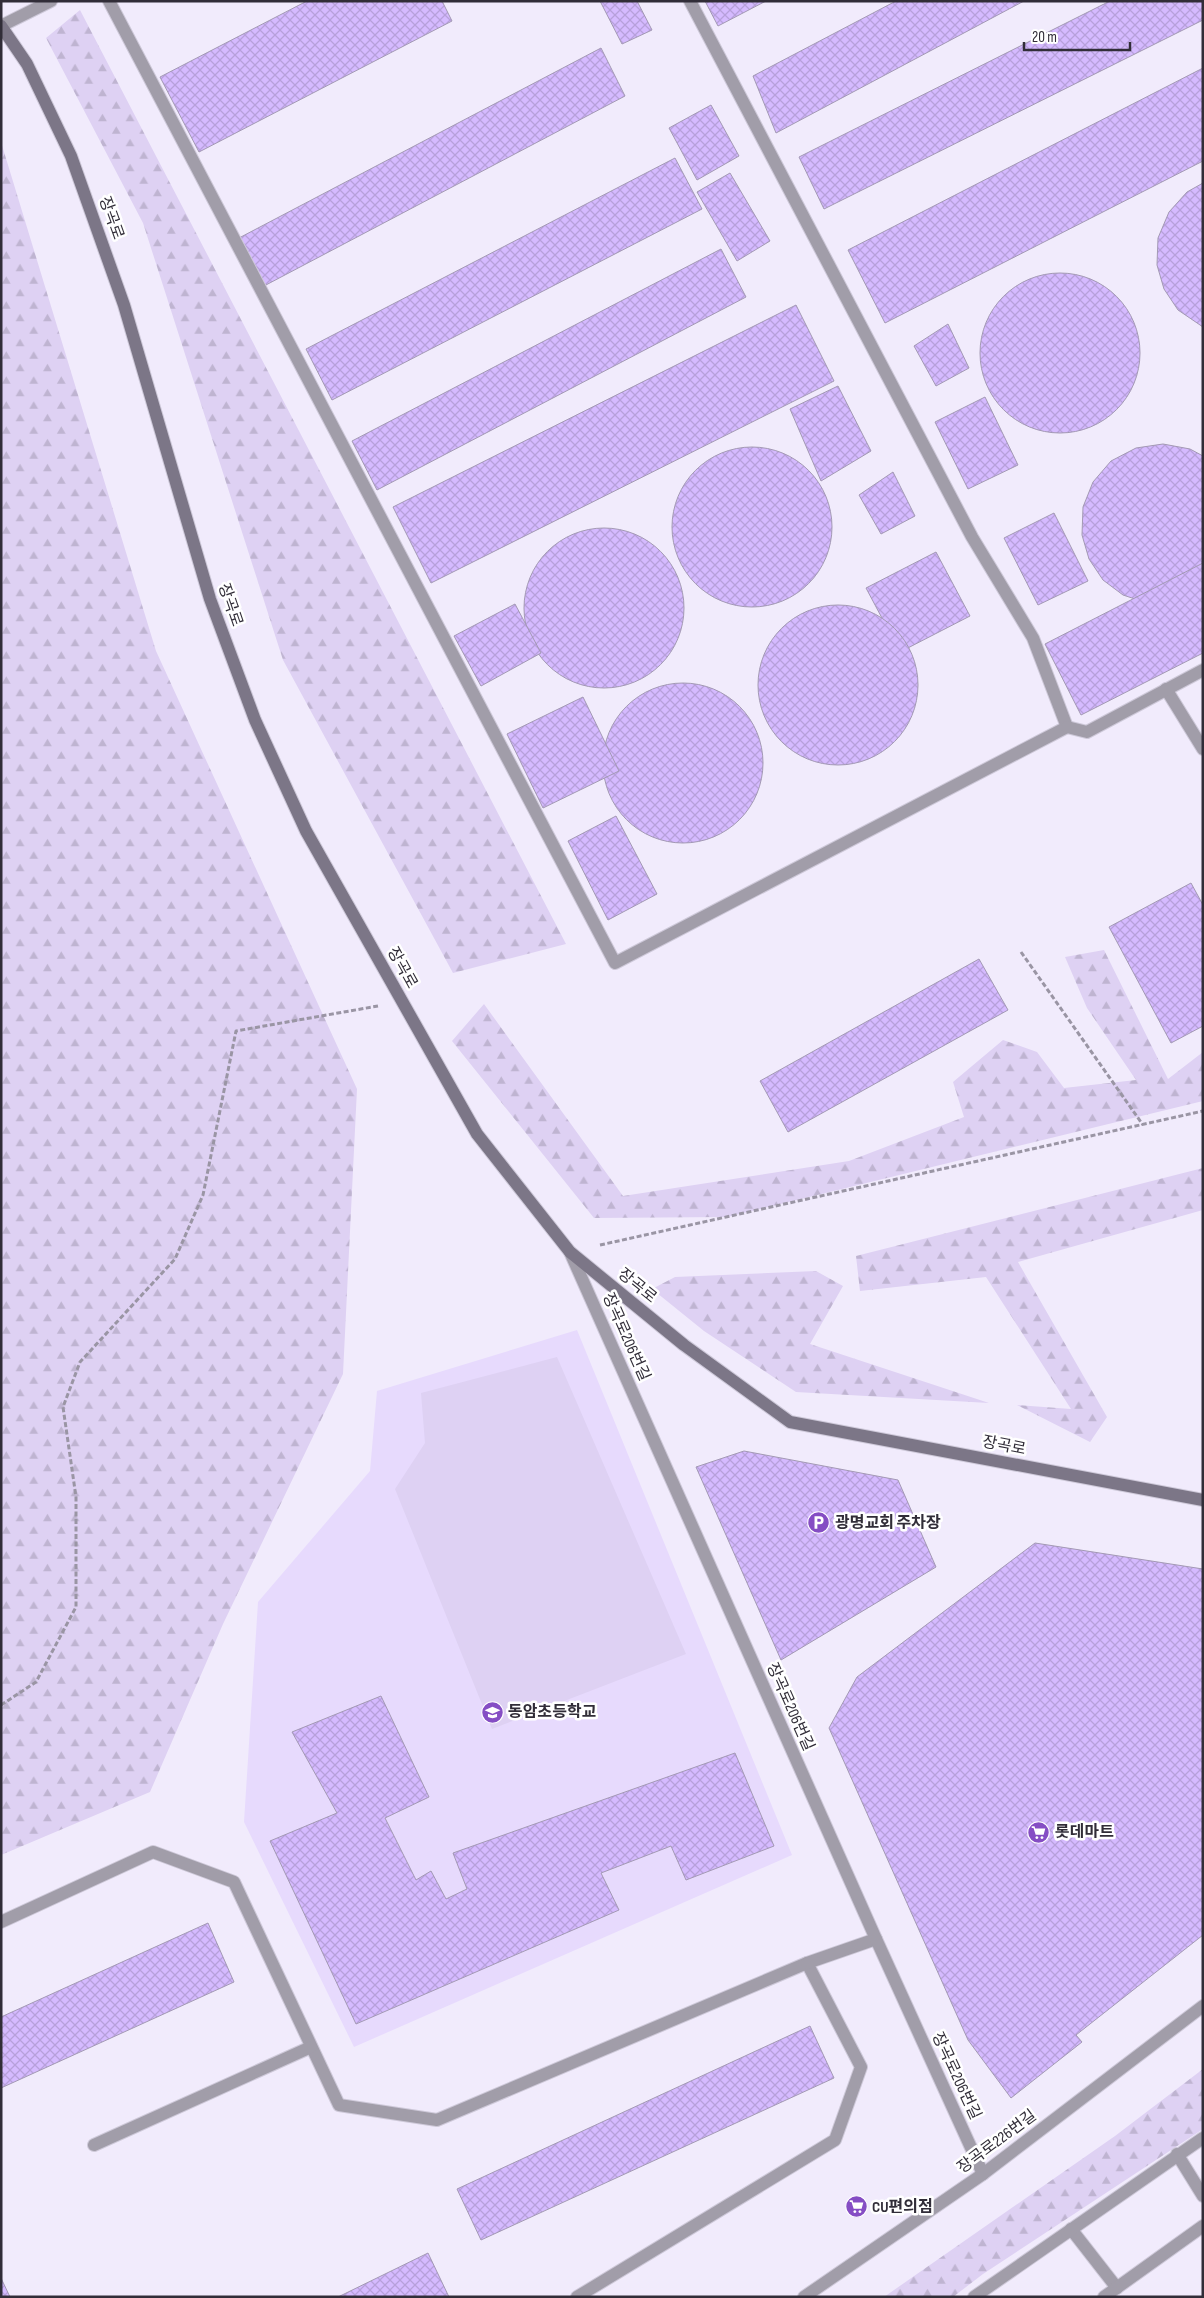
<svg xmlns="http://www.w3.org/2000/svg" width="1204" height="2298" font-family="'Sofia Sans Condensed','Noto Sans KR',sans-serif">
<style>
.built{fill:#e7dafd}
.green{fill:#ded1f3}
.forest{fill:url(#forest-firs)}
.building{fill:url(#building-cross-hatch);stroke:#a399b4}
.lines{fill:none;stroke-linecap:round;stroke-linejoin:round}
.lane-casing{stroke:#cec9d9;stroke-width:14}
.street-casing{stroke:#cec9d9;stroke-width:14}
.secondary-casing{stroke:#cec9d9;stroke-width:14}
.path{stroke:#9a95a4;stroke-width:3;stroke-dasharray:5 2.5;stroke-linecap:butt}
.lane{stroke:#a19da9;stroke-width:12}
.street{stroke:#a19da9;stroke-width:12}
.secondary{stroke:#7c7687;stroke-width:12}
.labels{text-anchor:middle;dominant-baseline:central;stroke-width:5;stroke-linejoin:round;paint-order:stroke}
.street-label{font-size:16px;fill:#312d38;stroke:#fff}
.poi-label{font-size:16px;font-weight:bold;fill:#312d38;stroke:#fff;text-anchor:start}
</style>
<defs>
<pattern id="forest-firs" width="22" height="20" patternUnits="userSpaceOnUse" patternTransform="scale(1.25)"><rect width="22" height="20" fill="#ded1f3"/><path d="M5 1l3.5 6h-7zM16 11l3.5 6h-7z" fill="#bfb4d1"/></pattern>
<pattern id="building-cross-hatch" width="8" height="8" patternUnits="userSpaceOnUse" patternTransform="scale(1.25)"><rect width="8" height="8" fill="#d5baff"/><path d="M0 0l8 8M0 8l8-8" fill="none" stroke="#b7a0db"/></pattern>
</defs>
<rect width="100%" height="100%" fill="#f1ebfc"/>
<path class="built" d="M577,1330L792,1855L354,2047L244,1822L258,1602L370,1471L377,1391Z"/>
<path class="green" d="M557,1357L686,1654L492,1729L395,1489L425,1443L421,1393Z"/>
<g class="forest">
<path d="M80,10L566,944L453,973L283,660L143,223L46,38Z"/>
<path d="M1,142L156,651L357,1089L343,1374L223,1624L150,1792L1,1855Z"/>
<path d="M1104,950L1168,1079L1203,1052V1101L727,1217L594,1218L452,1041L484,1004L623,1196L849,1161L964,1117L953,1082L1003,1040L1037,1052L1064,1088L1136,1080L1087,1008L1065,957Z"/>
<path d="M1203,1168V1210L1018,1262L1107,1417L1090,1442L1017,1405L1071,1409L986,1277L860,1291L856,1256Z"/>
<path d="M816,1271L843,1286L810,1344L989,1403L796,1392L704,1331L652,1289L675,1277Z"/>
<path d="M1203,2069V2129L983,2274L953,2297H884L1115,2136Z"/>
</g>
<g class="building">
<path d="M307,1H442L452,21L199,152L160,77Z"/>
<path d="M600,1H637L652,30L622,44Z"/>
<path d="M705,1H766L718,26Z"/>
<path d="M896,1H1024L776,133L753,76Z"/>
<path d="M1110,1H1203V20L824,209L799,157Z"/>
<path d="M601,48L625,96L264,286L239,238Z"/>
<path d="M1203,68V161L885,323L848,250Z"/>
<path d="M711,105L739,156L697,180L669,128Z"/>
<path d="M675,158L702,209L332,400L306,349Z"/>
<path d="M730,173L770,241L737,261L697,192Z"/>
<path d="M1203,183V327L1178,310L1164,289L1157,265L1158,238L1169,212L1187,192Z"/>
<path d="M721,249L746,297L377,490L352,441Z"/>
<circle cx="1060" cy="353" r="80"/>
<path d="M796,305L834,381L431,583L393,507Z"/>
<path d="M948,324L969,368L936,386L914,346Z"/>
<path d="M838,386L871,451L821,481L790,409Z"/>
<path d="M985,397L1018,465L968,489L935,422Z"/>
<path d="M1163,444L1190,449L1203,456V592L1196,596L1172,604L1147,603L1123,595L1103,580L1089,559L1082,535L1083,507L1093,482L1111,461L1136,448Z"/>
<circle cx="752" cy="527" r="80"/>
<path d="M893,472L915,516L881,534L859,495Z"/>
<path d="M1054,513L1088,581L1038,605L1004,538Z"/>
<circle cx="604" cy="608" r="80"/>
<path d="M936,552L970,616L900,652L866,588Z"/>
<path d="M1203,563V653L1081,715L1045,644Z"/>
<path d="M515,604L541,653L481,686L454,636Z"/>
<circle cx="838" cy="685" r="80"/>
<circle cx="683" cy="763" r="80"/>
<path d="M583,697L619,771L543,808L507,734Z"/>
<path d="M616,816L657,894L608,920L568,841Z"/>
<path d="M1191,883L1203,905V1026L1171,1043L1109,927Z"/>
<path d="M979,959L1008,1010L788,1132L760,1081Z"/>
<path d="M744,1451L898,1480L936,1567L781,1660L696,1467Z"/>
<path d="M1035,1543L1203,1569V1935L1076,2035L1082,2042L1011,2098L968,2040L829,1728L857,1677Z"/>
<path d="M381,1696L429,1797L385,1818L416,1880L431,1871L446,1899L467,1889L453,1853L735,1753L774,1846L686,1880L671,1846L601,1873L619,1910L356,2024L270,1841L337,1813L292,1732Z"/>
<path d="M208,1923L234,1982L1,2088V2017Z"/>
<path d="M810,2026L834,2078L481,2240L457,2189Z"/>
<path d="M428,2253L449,2297H338Z"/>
<path d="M1,2278L10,2297H1Z"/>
</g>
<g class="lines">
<defs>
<g id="lane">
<path d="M109,1L615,963L1067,727L1033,638L972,537L690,1"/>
<path d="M1,26L51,1"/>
<path d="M1166,689L1203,749"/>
<path d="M1067,727L1087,732L1203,670"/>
<path d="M1,1922L153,1852L234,1882L339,2105L437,2120L807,1963L861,2067L835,2140L577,2297"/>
<path d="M807,1963L876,1939"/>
<path d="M94,2145L311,2047"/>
<path d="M1177,2154L1203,2196"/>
<path d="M1071,2229L1117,2288"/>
<path d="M974,2297L1203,2138"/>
<path d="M1104,2297L1203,2226"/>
</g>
<g id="street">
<path d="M570,1252L876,1939L983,2174"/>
<path d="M804,2297L983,2174L1203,2006"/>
</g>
<path id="secondary" d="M1,26L27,64L71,156L124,305L210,599L255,720L306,831L477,1134L570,1252L684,1345L790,1422L1203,1500"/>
</defs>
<use href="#lane" class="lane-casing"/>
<use href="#street" class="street-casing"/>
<use href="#secondary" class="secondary-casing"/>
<g class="path">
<path d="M1021,952L1143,1125"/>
<path d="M600,1245L1203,1111"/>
<path d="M1,1705L36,1682L76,1607V1497L63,1407L80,1362L175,1259L203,1195L236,1031L378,1006"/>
</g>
<use href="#lane" class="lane"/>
<use href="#street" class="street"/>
<use href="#secondary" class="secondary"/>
</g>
<defs>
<symbol id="parking-disc" viewBox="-11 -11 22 22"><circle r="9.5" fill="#854dc4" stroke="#fff"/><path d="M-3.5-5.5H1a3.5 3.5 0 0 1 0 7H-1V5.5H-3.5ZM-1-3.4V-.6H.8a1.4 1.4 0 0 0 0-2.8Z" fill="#fff"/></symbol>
<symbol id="school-disc" viewBox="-11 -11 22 22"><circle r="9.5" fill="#854dc4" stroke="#fff"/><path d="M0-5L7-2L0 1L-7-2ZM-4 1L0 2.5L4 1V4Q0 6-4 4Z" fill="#fff"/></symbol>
<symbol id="supermarket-disc" viewBox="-11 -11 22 22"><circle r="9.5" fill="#854dc4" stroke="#fff"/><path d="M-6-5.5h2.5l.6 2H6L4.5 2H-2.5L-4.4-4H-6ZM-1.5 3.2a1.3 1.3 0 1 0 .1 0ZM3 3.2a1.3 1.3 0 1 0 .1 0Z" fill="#fff"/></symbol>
</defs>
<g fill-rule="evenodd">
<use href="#parking-disc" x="806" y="1510" width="25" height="25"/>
<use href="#school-disc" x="480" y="1700" width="25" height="25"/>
<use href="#supermarket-disc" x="1026" y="1820" width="25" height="25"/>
<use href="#supermarket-disc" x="844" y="2194" width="25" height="25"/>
</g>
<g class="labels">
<g class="street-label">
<text transform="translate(111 218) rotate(70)">장곡로</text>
<text transform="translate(230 605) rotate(71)">장곡로</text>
<text transform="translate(402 968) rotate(61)">장곡로</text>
<text transform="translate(637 1286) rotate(39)">장곡로</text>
<text transform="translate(626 1337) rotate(66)">장곡로206번길</text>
<text transform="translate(1004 1446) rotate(11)">장곡로</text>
<text transform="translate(790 1707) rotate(66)">장곡로206번길</text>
<text transform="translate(956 2076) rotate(65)">장곡로206번길</text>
<text transform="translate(997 2142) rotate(-37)">장곡로226번길</text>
</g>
<g class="poi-label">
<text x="835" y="1523">광명교회 주차장</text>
<text x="508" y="1712">동암초등학교</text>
<text x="1055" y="1832">롯데마트</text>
<text x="872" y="2207">CU편의점</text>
</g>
</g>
<rect width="1204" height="2298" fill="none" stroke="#312d38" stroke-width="5"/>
<path d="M1024 42v8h106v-8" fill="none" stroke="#312d38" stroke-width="2.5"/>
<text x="1032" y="42" font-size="15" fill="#312d38" stroke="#ffffff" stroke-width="4" paint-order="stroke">20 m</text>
</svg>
